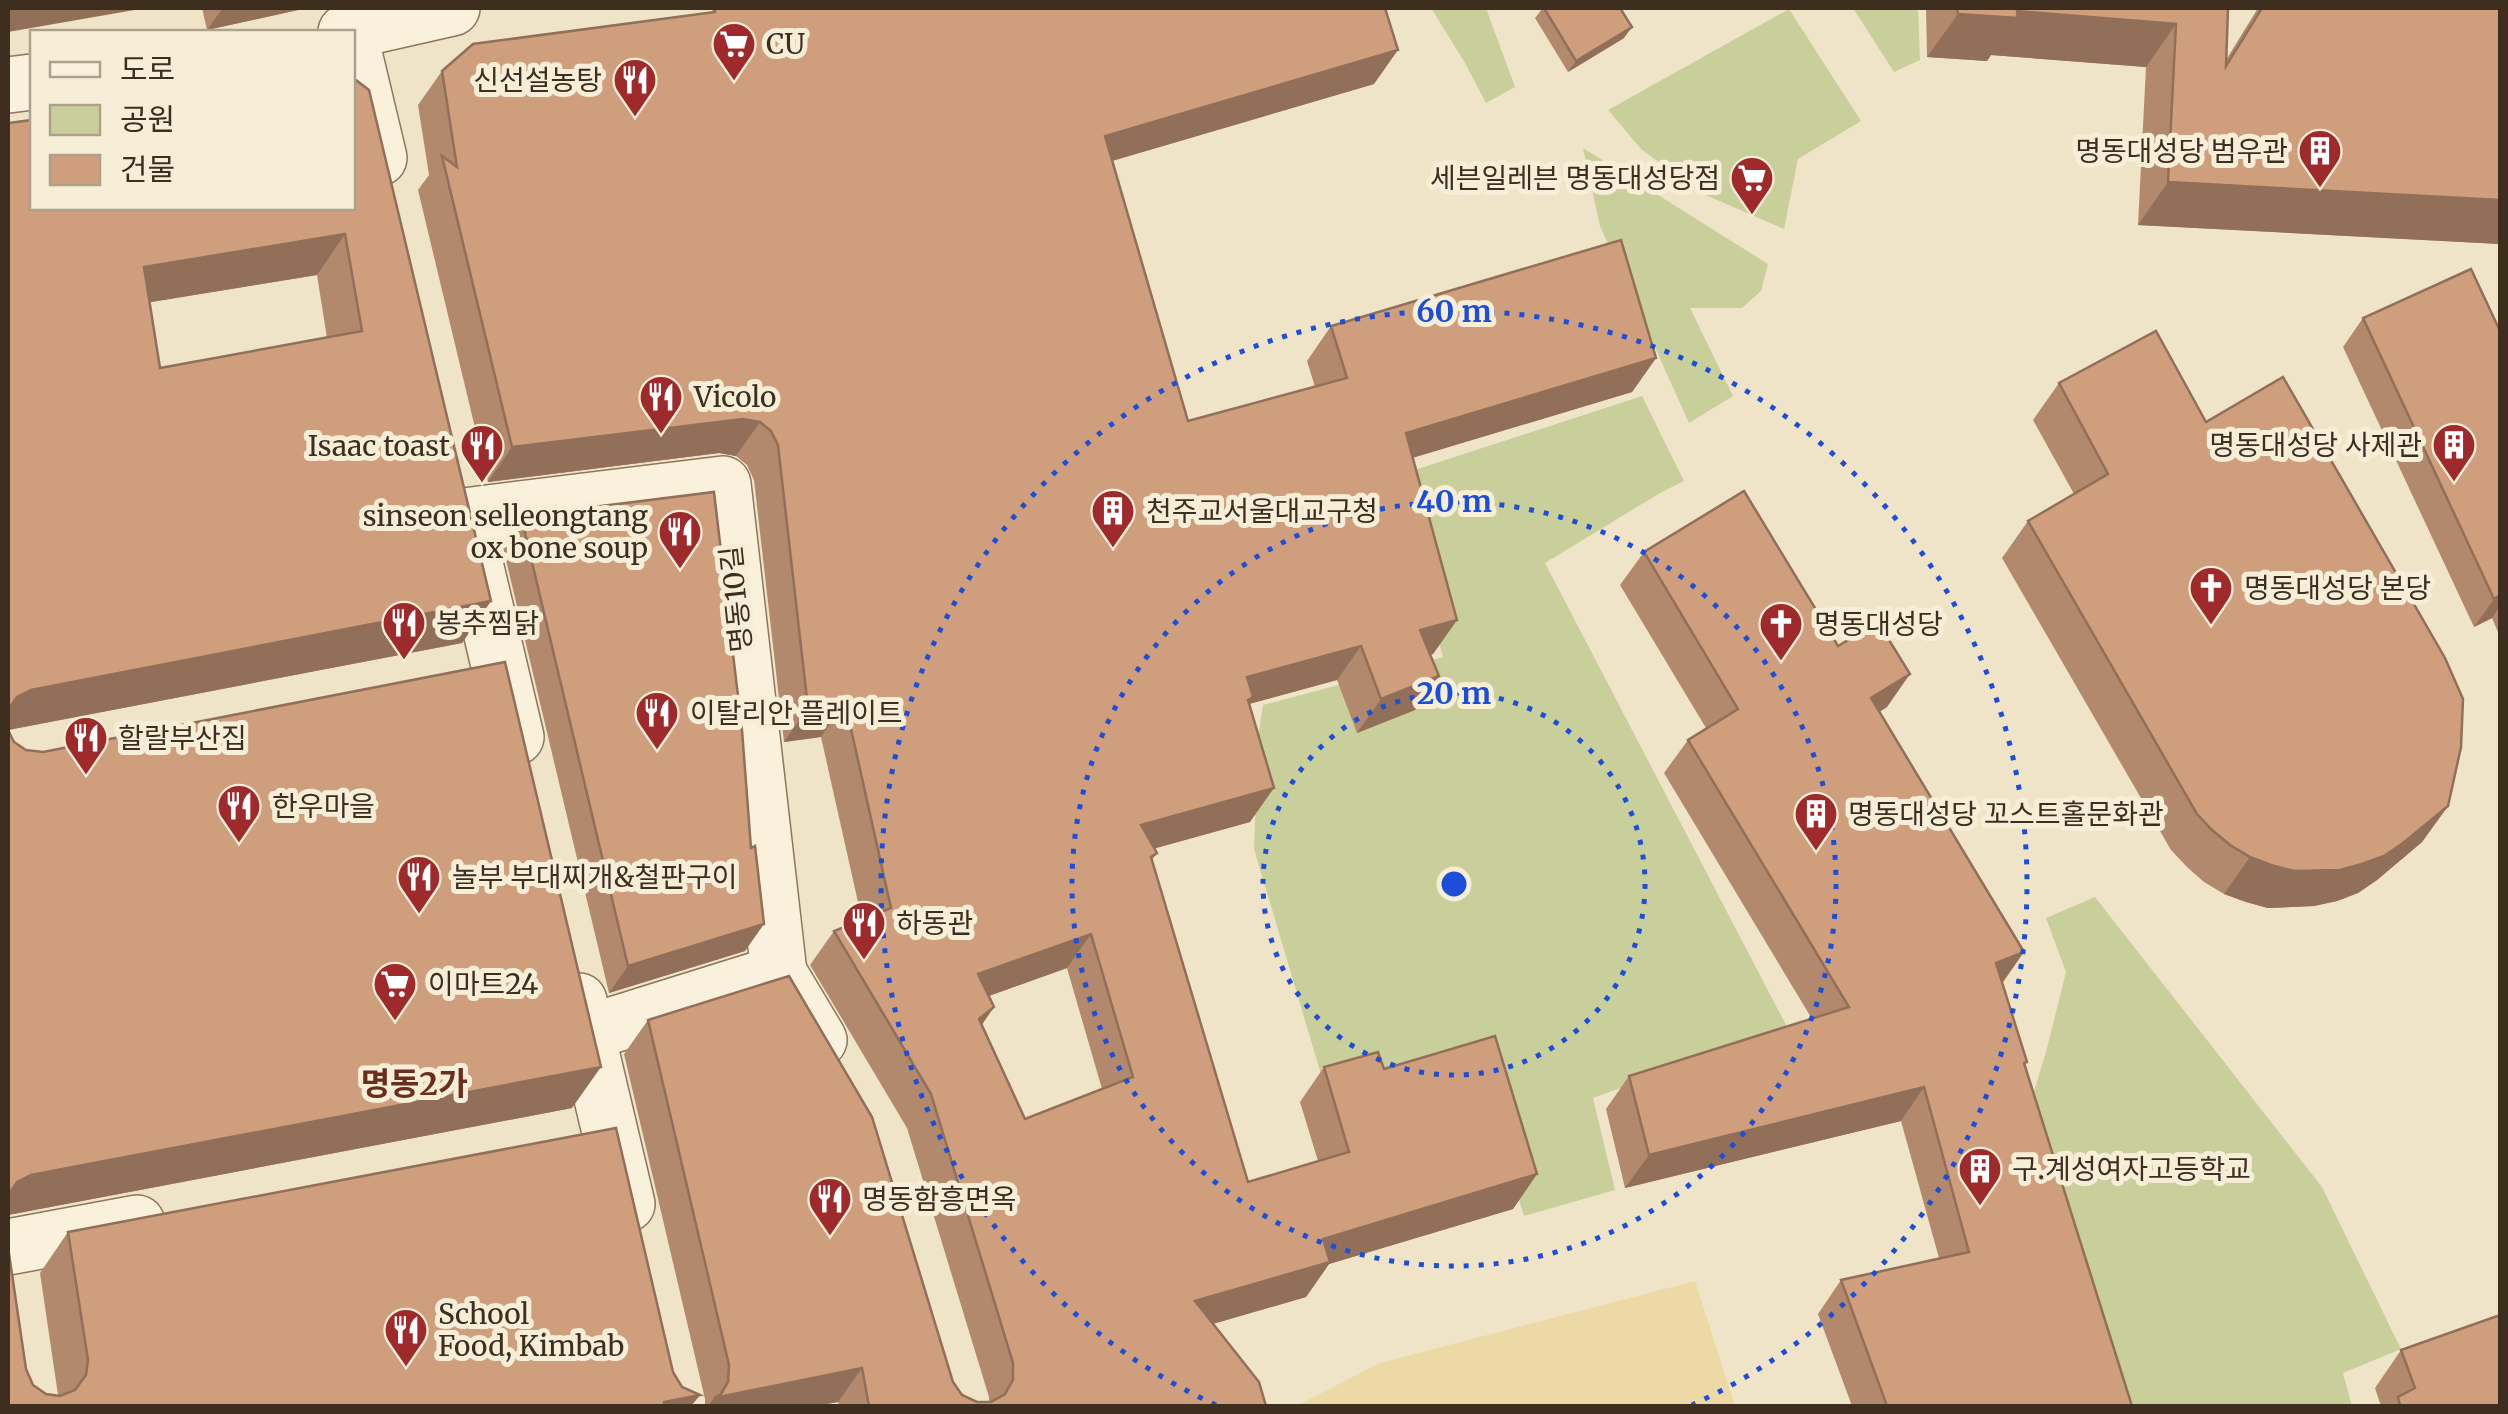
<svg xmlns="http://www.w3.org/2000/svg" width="2508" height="1414" font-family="Merriweather,'Noto Sans KR',serif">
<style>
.green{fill:#c9cf9b}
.sand{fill:#ecd9a5}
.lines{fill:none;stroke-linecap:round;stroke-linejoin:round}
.minor-casing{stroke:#8d765c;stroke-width:58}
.minor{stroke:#faf1dc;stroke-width:55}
.wall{fill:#b2896c;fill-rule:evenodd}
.shaded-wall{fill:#916f58}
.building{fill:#cf9f7d;stroke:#916f58;stroke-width:2.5;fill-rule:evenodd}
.ring{fill:none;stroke:#1d4ed8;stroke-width:5;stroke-dasharray:5 10}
.labels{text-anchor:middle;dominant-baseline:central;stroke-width:10;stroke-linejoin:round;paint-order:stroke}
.poi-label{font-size:28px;fill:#3d2e20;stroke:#f7eed8;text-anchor:start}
.street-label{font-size:28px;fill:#3d2e20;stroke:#f7eed8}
.quarter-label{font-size:32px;font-weight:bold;fill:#6b2e1e;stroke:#f7eed8}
.centre{fill:#1d4ed8;stroke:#f7eed8;stroke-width:5}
.ring-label{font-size:30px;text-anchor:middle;font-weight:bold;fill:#1d4ed8;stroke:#f7eed8;stroke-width:10;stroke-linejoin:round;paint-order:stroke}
</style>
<rect width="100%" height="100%" fill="#f0e4c8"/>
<g class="green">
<path d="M1431,8H1486L1515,87L1486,103L1465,63Z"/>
<path d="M1853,8H1918L1920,60L1894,72Z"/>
<path d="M1789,9L1861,121L1798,159L1784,229L1701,193L1641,149L1608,110Z"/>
<path d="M1583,148L1768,264L1761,291L1742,308H1690L1733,396L1689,423L1600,226Z"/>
<path d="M1642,396L1684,481L1660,493L1545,563L1787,1027L1593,1098L1615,1190L1524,1216L1473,1055L1323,1081L1254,849L1258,738L1263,705L1443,657L1393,477Z"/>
<path d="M2095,897L2322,1187L2401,1349L2343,1373L2352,1406H2116L2011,1096L2034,1091L2046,1052L2066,972L2046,918Z"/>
</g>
<path class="sand" d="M1695,1281L1735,1406H1296L1380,1363Z"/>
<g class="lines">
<defs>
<g id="minor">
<path d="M346,32L452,8"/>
<path d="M352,45L379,158"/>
<path d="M8,85L32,82"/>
<path d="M464,516L723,484L779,973L819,1040"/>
<path d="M468,534L516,737"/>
<path d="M579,1001L627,1204"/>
<path d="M587,1033L779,973"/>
<path d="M8,1247L137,1223"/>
</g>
</defs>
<use href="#minor" class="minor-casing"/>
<use href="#minor" class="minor"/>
</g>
<g class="wall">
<path d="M202,8H307L207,30Z"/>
<path d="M714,8L1374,84L1112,161L1188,421L1315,387L1307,361L1331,326L1656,358L1632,392L1412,458L1457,620L1433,654L1430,655L1415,710L1357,733L1337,680L1249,704L1250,822L1155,848L1157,853L1152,860L1248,1182L1318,1161L1300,1102L1324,1067L1384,1069L1537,1174L1513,1209L1329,1264L1306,1297L1213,1324L1266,1406H839L838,1402L816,1406H705V1399L624,1054L648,1020L953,1382L962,1395L977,1402H989V1397L907,1128L810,965L834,931L862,920L821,737L784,742L754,480L747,465L736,456L719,453L488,482L418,190L429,175L418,105L442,71L711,13ZM1067,968L1102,1089L1025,1119L982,1025L989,996Z"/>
<path d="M1543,8H1620L1624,38L1568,72L1535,18Z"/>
<path d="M1926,8H2228L2226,60L2258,8H2500V244L2138,225L2146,67L1991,55L1987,61L1927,57Z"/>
<path d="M8,123L352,208L491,601L462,643L8,730L14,742L572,1108L8,1215ZM317,275L327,338L160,368L150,302Z"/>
<path d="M2363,318L2500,331V637L2492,618L2474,627L2343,347Z"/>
<path d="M2059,383L2206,422L2448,806L2422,842L2377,880L2358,893L2337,901L2314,906L2268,908L2246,902L2224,894L2204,882L2187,867L2171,850L2002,558L2028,521L2074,494L2033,420Z"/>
<path d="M521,516L751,848L745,951L609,993L502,543Z"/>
<path d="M1644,552L1838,646L1887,707L1879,712L2002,983L2027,1062L2024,1065L2132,1406H1852L1818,1314L1841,1280L1939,1258L1901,1121L1625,1188L1606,1109L1629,1076L1812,1019L1664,773L1688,740L1706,728L1620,585Z"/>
<path d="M68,1232L673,1372L682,1387L700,1395L691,1406H8L26,1369L33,1385L46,1394L58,1395L40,1273Z"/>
<path d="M2401,1350L2500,1406H2381L2375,1388Z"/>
</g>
<g class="shaded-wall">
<path d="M8,8H146L8,32Z"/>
<path d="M223,8H307L207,30Z"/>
<path d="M2017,11L2176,24L2146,67L1991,55L1987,61L1927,57L1958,14Z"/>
<path d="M1632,27L1624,38L1568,72L1576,61Z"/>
<path d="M1398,50L1374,84L1081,170L1105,136Z"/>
<path d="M2168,182L2500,200V244L2138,225Z"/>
<path d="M345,234L317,275L115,308L144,267Z"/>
<path d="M1656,358L1632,392L1382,467L1406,433Z"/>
<path d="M743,419L760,422L736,456L719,453L488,482L512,447Z"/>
<path d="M2500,595V606L2492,618L2474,627L2494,599Z"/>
<path d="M491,601L462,643L8,730V710L17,697L31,690Z"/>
<path d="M1457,620L1433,654L1396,664L1420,630Z"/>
<path d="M1361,646L1337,680L1249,704L1230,732L1247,677Z"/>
<path d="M1910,674L1887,707L1847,732L1871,698Z"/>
<path d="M1439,676L1415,710L1357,733L1381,699Z"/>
<path d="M845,702L821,737L784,742L808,708Z"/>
<path d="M1274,788L1250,822L1117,859L1141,825Z"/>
<path d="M2448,806L2422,842L2377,880L2358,893L2337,901L2314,906L2268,908L2246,902L2224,894L2250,857Z"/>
<path d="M764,924L745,951L609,993L628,966Z"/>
<path d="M1091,934L1067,968L955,1008L978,974Z"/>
<path d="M2024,952L2001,985L1996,963Z"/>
<path d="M994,1007L971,1041L979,1019Z"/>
<path d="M601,1067L572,1108L8,1215V1196L17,1182L31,1175Z"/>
<path d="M1924,1087L1901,1121L1625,1188L1649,1155Z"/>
<path d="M1537,1174L1513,1209L1329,1264L1306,1297L1171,1336L1195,1301L1323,1239Z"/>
<path d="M862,1368L838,1402L816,1406H708L714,1398Z"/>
<path d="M700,1395L691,1406H661L664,1402Z"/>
</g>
<g class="building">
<path d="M714,8H1385L1398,50L1105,136L1188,421L1347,378L1331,326L1621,240L1656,358L1406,433L1457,620L1420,630L1439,676L1381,699L1361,646L1247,677L1253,697L1248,700L1274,788L1141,825L1157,853L1151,857L1248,1182L1349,1152L1324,1067L1378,1052L1384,1069L1495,1036L1537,1174L1323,1239L1330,1262L1195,1301L1259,1382L1266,1406H869L862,1368L714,1398L721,1394L728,1382L729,1365L648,1020L789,976L872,1117L953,1382L962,1395L977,1402H991L1005,1394L1013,1380V1363L931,1094L834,931L891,908L845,702L808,708L778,445L771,431L760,422L743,419L512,447L442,156L457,167L442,71L473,44L715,12ZM1091,934L1133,1077L1025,1119L979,1019L994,1007L978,974Z"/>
<path d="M1544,8H1620L1632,27L1576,61Z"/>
<path d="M1957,8H2228L2226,66L2262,8H2500V200L2168,182L2176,24L2017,11L2018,18L1958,14Z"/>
<path d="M352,77L369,90L491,601L31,690L17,697L8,710V713V123L32,120V208H352ZM345,234L362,331L160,368L144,267Z"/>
<path d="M2471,269L2500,331V595L2494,599L2363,318Z"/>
<path d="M2156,331L2206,422L2283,377L2445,658L2463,699L2461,747L2448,806L2403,843L2384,856L2362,864L2340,870L2294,871L2271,865L2250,857L2230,845L2212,830L2197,814L2028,521L2108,474L2059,383Z"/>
<path d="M1744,491L1838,646L1878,622L1910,674L1871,698L2024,952L1996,963L2027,1062L2024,1063L2132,1406H1887L1841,1280L1969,1252L1924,1087L1649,1155L1629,1076L1849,1007L1688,740L1738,709L1644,552Z"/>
<path d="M714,492L742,730L751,848L755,846L764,924L628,966L521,516Z"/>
<path d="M505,662L601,1067L31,1175L17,1182L8,1196V730L14,742L26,750L43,752Z"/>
<path d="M616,1128L673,1372L682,1387L700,1395L664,1402V1406H8V1247L26,1369L33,1385L46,1394L60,1396L75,1390L86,1375L88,1360L68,1232Z"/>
<path d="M2500,1315V1406H2400L2398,1397L2415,1388L2401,1350Z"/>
</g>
<g class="ring">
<circle cx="1454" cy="884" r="191"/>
<circle cx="1454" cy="884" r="382"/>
<path d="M1216 1405A573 573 0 1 1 1692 1405"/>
</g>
<defs>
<symbol id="supermarket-pin" viewBox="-11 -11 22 30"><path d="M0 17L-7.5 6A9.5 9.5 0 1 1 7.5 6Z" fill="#9e2a2b" stroke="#f7eed8"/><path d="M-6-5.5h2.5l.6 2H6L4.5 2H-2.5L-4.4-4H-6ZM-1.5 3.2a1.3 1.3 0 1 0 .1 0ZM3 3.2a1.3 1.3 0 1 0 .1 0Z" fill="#fff"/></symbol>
<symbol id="restaurant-pin" viewBox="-11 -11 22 30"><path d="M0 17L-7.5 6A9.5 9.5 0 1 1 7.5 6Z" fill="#9e2a2b" stroke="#f7eed8"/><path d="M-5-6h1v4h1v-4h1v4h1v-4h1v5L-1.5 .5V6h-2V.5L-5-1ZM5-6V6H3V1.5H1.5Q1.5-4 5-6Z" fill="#fff"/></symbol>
<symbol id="building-pin" viewBox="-11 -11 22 30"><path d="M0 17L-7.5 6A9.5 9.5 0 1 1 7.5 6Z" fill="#9e2a2b" stroke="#f7eed8"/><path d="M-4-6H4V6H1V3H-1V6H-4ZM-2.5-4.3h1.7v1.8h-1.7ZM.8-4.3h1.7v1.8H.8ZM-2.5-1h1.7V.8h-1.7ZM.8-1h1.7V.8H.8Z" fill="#fff"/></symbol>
<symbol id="church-pin" viewBox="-11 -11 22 30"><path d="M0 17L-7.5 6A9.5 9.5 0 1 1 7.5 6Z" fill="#9e2a2b" stroke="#f7eed8"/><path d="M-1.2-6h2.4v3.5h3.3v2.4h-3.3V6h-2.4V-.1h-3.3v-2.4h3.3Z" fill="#fff"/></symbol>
</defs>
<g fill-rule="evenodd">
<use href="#supermarket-pin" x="709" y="19" width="50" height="68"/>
<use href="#restaurant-pin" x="610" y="55" width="50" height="68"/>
<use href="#building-pin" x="2295" y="126" width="50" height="68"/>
<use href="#supermarket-pin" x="1727" y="153" width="50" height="68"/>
<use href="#restaurant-pin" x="636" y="372" width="50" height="68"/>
<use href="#building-pin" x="2429" y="420" width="50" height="68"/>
<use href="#restaurant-pin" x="457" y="421" width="50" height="68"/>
<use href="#building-pin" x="1088" y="486" width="50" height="68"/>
<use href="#restaurant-pin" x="655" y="507" width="50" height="68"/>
<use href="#church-pin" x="2186" y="563" width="50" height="68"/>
<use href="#restaurant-pin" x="379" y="598" width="50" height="68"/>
<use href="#church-pin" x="1756" y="599" width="50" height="68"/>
<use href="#restaurant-pin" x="632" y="688" width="50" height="68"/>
<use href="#restaurant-pin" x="61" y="713" width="50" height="68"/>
<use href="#restaurant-pin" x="214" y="781" width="50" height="68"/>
<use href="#building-pin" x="1791" y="789" width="50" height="68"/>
<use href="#restaurant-pin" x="394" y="852" width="50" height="68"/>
<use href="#restaurant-pin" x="839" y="898" width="50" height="68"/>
<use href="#supermarket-pin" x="370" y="959" width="50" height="68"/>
<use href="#building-pin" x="1955" y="1144" width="50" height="68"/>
<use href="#restaurant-pin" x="805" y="1174" width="50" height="68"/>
<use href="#restaurant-pin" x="381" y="1305" width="50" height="68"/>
</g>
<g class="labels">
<g class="poi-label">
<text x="766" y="44">CU</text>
<text x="602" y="80" text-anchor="end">신선설농탕</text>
<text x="2288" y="151" text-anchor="end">명동대성당 범우관</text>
<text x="1720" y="178" text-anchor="end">세븐일레븐 명동대성당점</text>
<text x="694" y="397">Vicolo</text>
<text x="2422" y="445" text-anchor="end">명동대성당 사제관</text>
<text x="450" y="446" text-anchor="end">Isaac toast</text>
<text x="1146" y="511">천주교서울대교구청</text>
<text x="648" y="516" text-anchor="end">sinseon selleongtang<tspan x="648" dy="32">ox bone soup</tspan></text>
<text x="2244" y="588">명동대성당 본당</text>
<text x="436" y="623">봉추찜닭</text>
<text x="1814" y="624">명동대성당</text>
<text x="690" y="713">이탈리안 플레이트</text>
<text x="118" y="738">할랄부산집</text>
<text x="272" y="806">한우마을</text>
<text x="1848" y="814">명동대성당 꼬스트홀문화관</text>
<text x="452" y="877">놀부 부대찌개&amp;철판구이</text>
<text x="896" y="923">하동관</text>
<text x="428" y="984">이마트24</text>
<text x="2012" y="1169">구.계성여자고등학교</text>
<text x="862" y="1199">명동함흥면옥</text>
<text x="438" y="1314">School<tspan x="438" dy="32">Food, Kimbab</tspan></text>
</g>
<g class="street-label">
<text transform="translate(736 599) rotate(-96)">명동10길</text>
</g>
<g class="quarter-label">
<text x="414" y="1084">명동2가</text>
</g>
</g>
<circle cx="1454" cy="884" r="15" class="centre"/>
<g class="ring-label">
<text x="1454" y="322">60 m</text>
<text x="1454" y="512">40 m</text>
<text x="1454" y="704">20 m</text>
</g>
<rect width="2508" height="1414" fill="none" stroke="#3d2e20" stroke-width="20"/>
<rect x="30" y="30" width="325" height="180" fill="#f7eed8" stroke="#ada18e" stroke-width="2.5"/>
<rect x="50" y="62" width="50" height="15" fill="#faf1dc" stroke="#ada18e" stroke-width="2.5"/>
<text x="120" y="80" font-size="30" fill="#3d2e20">도로</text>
<rect x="50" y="105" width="50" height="30" fill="#c9cf9b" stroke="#ada18e" stroke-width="2.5"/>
<text x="120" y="130" font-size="30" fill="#3d2e20">공원</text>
<rect x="50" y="155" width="50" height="30" fill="#cf9f7d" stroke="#ada18e" stroke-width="2.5"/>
<text x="120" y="180" font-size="30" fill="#3d2e20">건물</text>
</svg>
